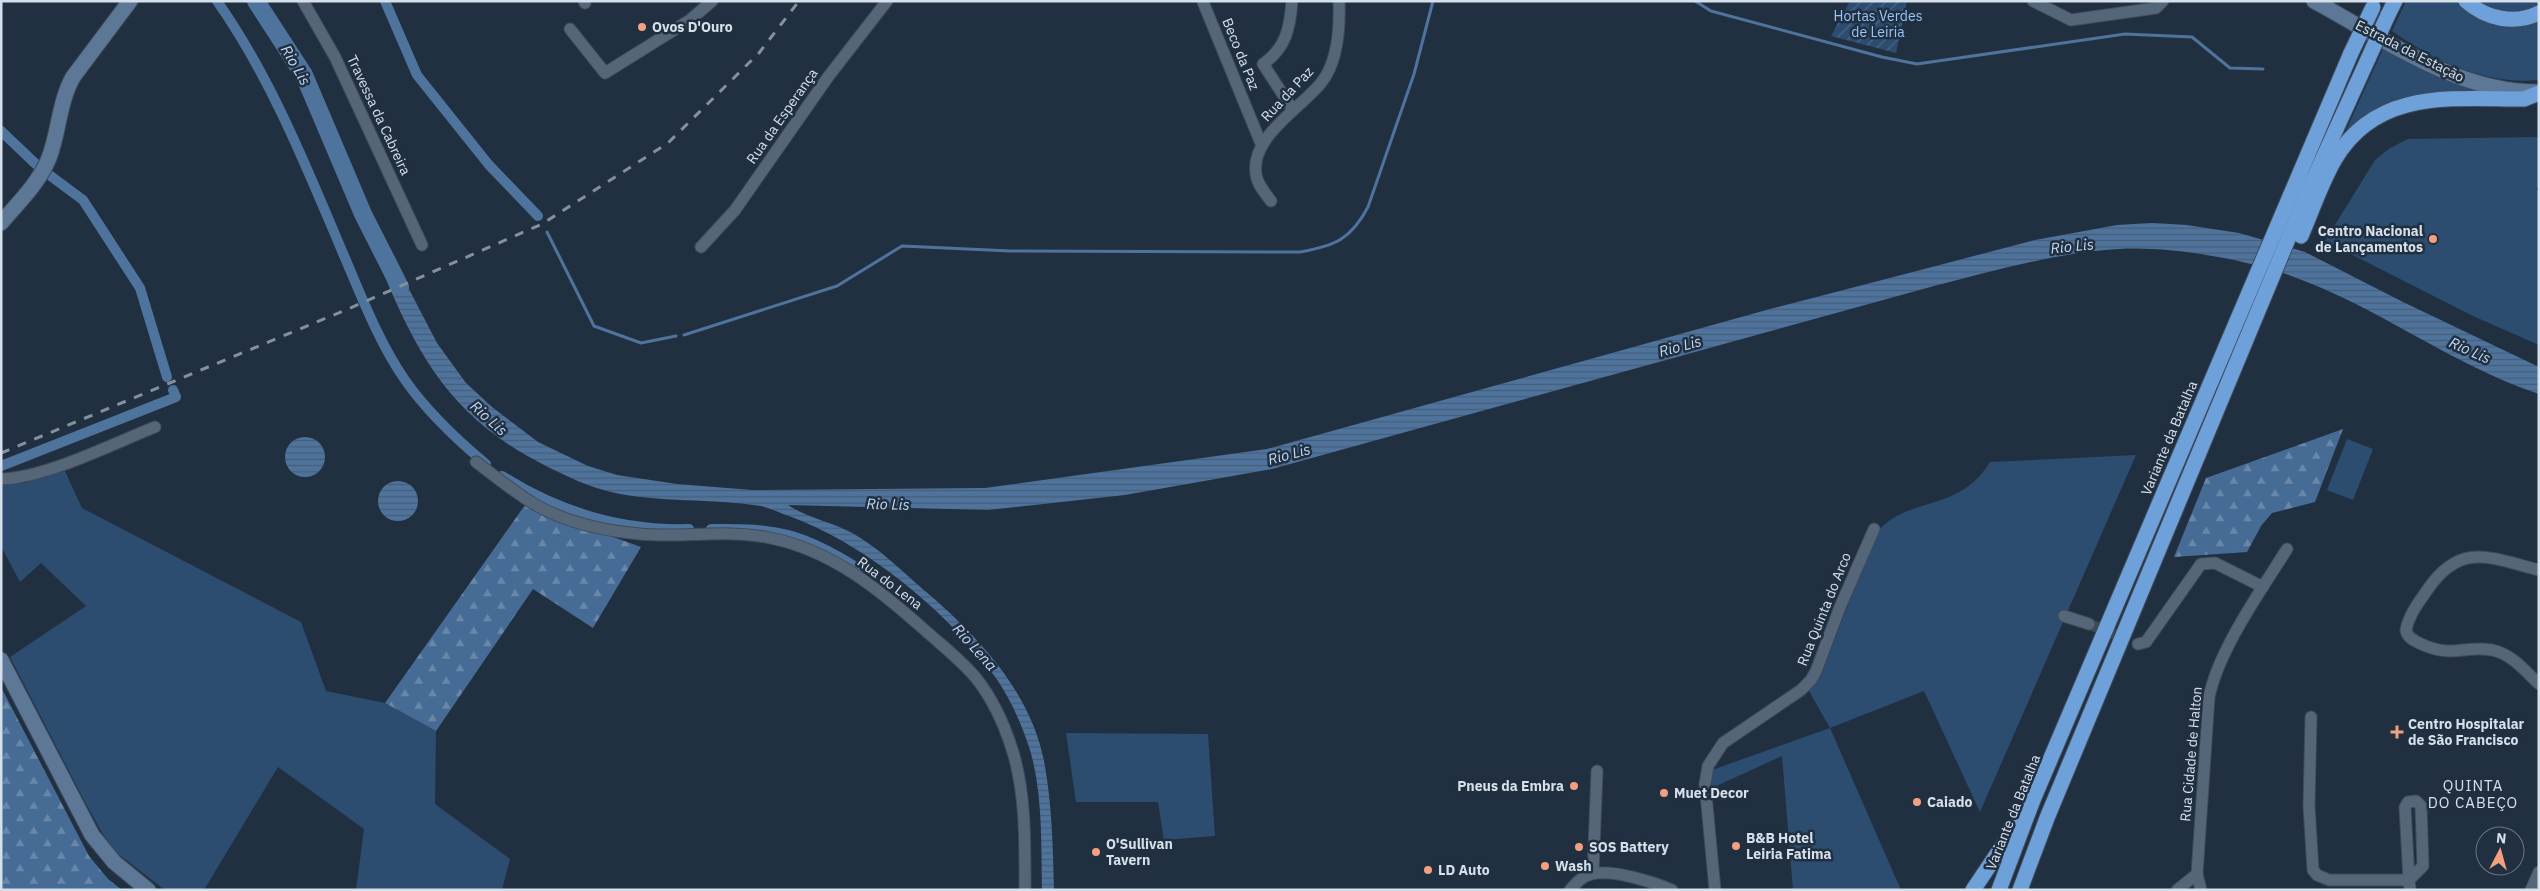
<svg xmlns="http://www.w3.org/2000/svg" width="2540" height="891" font-family="'IBM Plex Sans',sans-serif">
<style>
.green{fill:#2c4c70}
.forest{fill:url(#forest-firs)}
.garden{fill:url(#garden-furrows)}
.water{fill:url(#water-rules)}
.lines{fill:none;stroke-linecap:round;stroke-linejoin:round}
.stream{stroke:#4e739d;stroke-width:3}
.canal{stroke:#4e739d;stroke-width:10}
.river{stroke:#4e739d;stroke-width:18}
.street-tunnel{stroke:#3c4a5a;stroke-width:11;stroke-dasharray:11 5.5;stroke-linecap:butt}
.street-casing{stroke:#3f4b5a;stroke-width:13}
.secondary-casing{stroke:#3f4b5a;stroke-width:17}
.highway-casing{stroke:#3f4b5a;stroke-width:17}
.street{stroke:#566679;stroke-width:11}
.secondary{stroke:#5d7796;stroke-width:15}
.highway{stroke:#6ea0da;stroke-width:15}
.rail{stroke:#83909d;stroke-width:3;stroke-dasharray:9 9;stroke-linecap:butt}
.highway-bridge-casing{stroke:#3f4b5a;stroke-width:17;stroke-linecap:butt}
.highway-bridge{stroke:#6ea0da;stroke-width:15}
.poi-dot{fill:#f2a07f;stroke:#213040;stroke-width:2}
.labels{text-anchor:middle;dominant-baseline:central;stroke-width:5;stroke-linejoin:round;paint-order:stroke}
.park-label{font-size:14px;fill:#99c5f9;stroke:#213040}
.poi-label{font-size:14px;font-weight:bold;fill:#d6e0eb;stroke:#213040;text-anchor:start}
.street-label{font-size:14px;fill:#d6e0eb;stroke:#213040}
.water-label{font-size:15px;font-style:italic;fill:#c2d8f3;stroke:#213040}
.neighbourhood-label{font-size:15px;letter-spacing:1px;fill:#d6e0eb;stroke:#213040}
</style>
<defs>
<pattern id="forest-firs" width="22" height="20" patternUnits="userSpaceOnUse" patternTransform="scale(1.25)"><rect width="22" height="20" fill="#466b95"/><path d="M5 1l3.5 6h-7zM16 11l3.5 6h-7z" fill="#6987a9"/></pattern>
<pattern id="garden-furrows" width="10" height="10" patternUnits="userSpaceOnUse" patternTransform="scale(1.25)"><rect width="10" height="10" fill="#2c4c70"/><path d="M-1 1l2-2M0 10L10 0M9 11l2-2" fill="none" stroke="#4a6685"/></pattern>
<pattern id="water-rules" width="6" height="5" patternUnits="userSpaceOnUse" patternTransform="scale(1.25)"><rect width="6" height="5" fill="#4e739d"/><path d="M0 2.5h6" fill="none" stroke="#485d76"/></pattern>
</defs>
<rect width="100%" height="100%" fill="#213040"/>
<g class="green">
<path d="M2406,1H2459L2539,19V80C2486,85 2434,61 2392,31Z"/>
<path d="M2478,1H2539V5C2520,13 2495,15 2478,1Z"/>
<path d="M2383,49L2453,83L2480,92C2446,92 2408,91 2377,108C2365,115 2354,126 2344,135Z"/>
<path d="M2539,137V186L2536,189L2539,192V345L2473,316L2325,241L2375,160L2390,148L2408,139Z"/>
<path d="M2347,439L2373,449L2353,500L2327,490Z"/>
<path d="M2136,455L1980,812L1924,691L1830,728L1901,890H1793L1782,756L1712,788V770L1830,728L1809,691L1821,675L1875,534C1910,493 1957,515 1990,462Z"/>
<path d="M64,469L82,508L301,622L326,691L385,703L436,731L435,804L510,859L502,890H356L364,829L278,767L204,890H165L117,853L104,836L85,802L10,657L86,606L41,563L20,582L1,546V483H24Z"/>
<path d="M1066,733L1208,734L1215,836L1164,840L1158,802H1076Z"/>
</g>
<g class="forest">
<path d="M2343,429L2315,502L2272,513L2261,526L2247,552L2174,557L2206,478Z"/>
<path d="M525,505L641,547L593,628L533,589L436,731L385,703Z"/>
<path d="M1,687L89,856L108,879L122,890H1Z"/>
</g>
<path class="garden" d="M1850,1H1907L1896,53L1831,36Z"/>
<g class="water">
<path d="M2152,223L2187,225L2239,233L2305,252L2403,302L2539,367V394C2452,365 2378,307 2294,277C2247,259 2169,246 2119,249C2059,252 1993,271 1934,286L1272,469L1125,495L988,510L788,505C807,518 833,522 854,534C880,549 902,571 925,591C978,636 1030,691 1044,761C1052,803 1053,848 1054,890H1042C1041,845 1043,794 1030,750C1021,722 1008,693 990,670C942,607 863,543 789,516C780,513 770,508 761,506C711,498 660,503 611,492C589,487 566,476 546,466C456,421 420,362 383,272L385,268L393,265L398,268L437,343L466,383L492,407L538,442L588,466L617,475L677,484L752,490L985,488L1267,449L1770,309L1932,267L2035,240L2117,225Z"/>
<circle cx="305" cy="457" r="20"/>
<circle cx="398" cy="501" r="20"/>
</g>
<g class="lines">
<g class="stream">
<path d="M1695,1L1711,11L1882,57L1917,64L2125,34L2192,37L2230,68L2263,69"/>
<path d="M547,232L594,326L641,343L676,336"/>
<path d="M684,335L837,286L902,246L1011,251L1300,252C1335,246 1351,239 1368,207L1414,74L1433,1"/>
</g>
<g class="canal">
<path d="M217,1C271,78 306,166 342,251C361,295 378,341 405,380C428,413 456,439 486,464"/>
<path d="M385,1L417,75L489,165L538,216"/>
<path d="M1,131L40,168"/>
<path d="M48,174L83,200L140,288L167,377"/>
<path d="M1,466L176,397L173,390"/>
<path d="M502,476C559,512 622,531 689,529"/>
<path d="M711,529C777,528 802,533 859,569"/>
</g>
<path class="river" d="M256,1L304,75L363,214L400,287"/>
<path class="street-tunnel" d="M2089,624L2138,644"/>
<defs>
<g id="street">
<path d="M303,1L335,57L422,245"/>
<path d="M584,1L585,3"/>
<path d="M1292,1C1290,28 1286,48 1263,64L1293,110"/>
<path d="M2033,1L2071,20L2156,8L2163,1"/>
<path d="M1203,2L1262,146"/>
<path d="M570,29L605,73L690,20L712,1"/>
<path d="M1271,201C1265,193 1257,184 1256,174C1250,137 1301,108 1321,83C1338,62 1340,27 1339,1"/>
<path d="M701,247L735,210L828,77L887,1"/>
<path d="M476,462C495,476 514,492 534,504C565,522 605,531 640,534C683,538 727,529 770,538C832,550 881,591 927,632C944,647 962,661 976,678C992,698 1004,724 1012,749C1026,793 1025,843 1025,890"/>
<path d="M1,479C45,478 112,444 155,427"/>
<path d="M2539,570C2491,558 2461,541 2428,589C2419,602 2409,614 2406,630C2407,637 2413,640 2419,643C2452,659 2463,645 2492,650C2512,654 2525,671 2539,684"/>
<path d="M2064,616L2089,624"/>
<path d="M2138,644L2146,642L2201,564L2215,563L2263,587"/>
<path d="M2311,717L2309,806L2313,870L2317,875L2329,880H2409"/>
<path d="M1593,873L1597,771"/>
<path d="M2409,880L2423,866L2421,806L2416,801L2408,802L2405,807L2409,880L2410,890"/>
<path d="M1570,890C1576,883 1582,876 1592,874C1612,869 1653,882 1672,890"/>
<path d="M1715,890L1705,784L1708,766L1723,743L1801,690L1811,680L1816,671L1840,607L1874,529"/>
<path d="M2177,890L2197,874"/>
<path d="M2201,890L2197,874L2209,697C2219,649 2260,592 2287,549"/>
<path d="M2531,890L2539,872"/>
</g>
<g id="secondary">
<path d="M2314,1C2383,38 2457,93 2539,92"/>
<path d="M1,223C18,203 39,183 49,158C59,132 59,102 73,77L130,1"/>
<path d="M1,660L92,835L114,862L148,890"/>
</g>
<g id="highway">
<path d="M2466,1C2486,19 2515,25 2539,13"/>
<path d="M2388,15L2395,1"/>
<path d="M2301,236C2312,211 2321,183 2335,159C2377,88 2453,99 2524,99L2539,93"/>
<path d="M1973,890L2020,820"/>
<path d="M1999,890L2033,800L2351,53"/>
<path d="M2020,890L2047,818L2308,191L2368,59"/>
</g>
</defs>
<use href="#street" class="street-casing"/>
<use href="#secondary" class="secondary-casing"/>
<use href="#highway" class="highway-casing"/>
<use href="#street" class="street"/>
<use href="#secondary" class="secondary"/>
<use href="#highway" class="highway"/>
<path class="rail" d="M1,453L348,309L542,224L668,143L759,53L799,1"/>
<defs>
<g id="highway-bridge">
<path d="M2351,53L2373,7"/>
<path d="M2368,59L2388,15"/>
</g>
</defs>
<use href="#highway-bridge" class="highway-bridge-casing"/>
<use href="#highway-bridge" class="highway-bridge"/>
</g>
<g class="poi-dot">
<circle cx="642" cy="27" r="5"/>
<circle cx="2433" cy="239" r="5"/>
<path d="M2394.5 724.5h5v5h5v5h-5v5h-5v-5h-5v-5h5z"/>
<circle cx="1574" cy="786" r="5"/>
<circle cx="1664" cy="793" r="5"/>
<circle cx="1917" cy="802" r="5"/>
<circle cx="1736" cy="846" r="5"/>
<circle cx="1579" cy="847" r="5"/>
<circle cx="1096" cy="852" r="5"/>
<circle cx="1545" cy="866" r="5"/>
<circle cx="1428" cy="870" r="5"/>
</g>
<g class="labels">
<g class="park-label">
<text x="1878" y="16">Hortas Verdes<tspan x="1878" dy="16">de Leiria</tspan></text>
</g>
<g class="poi-label">
<text x="652" y="27">Ovos D'Ouro</text>
<text x="2423" y="231" text-anchor="end">Centro Nacional<tspan x="2423" dy="16">de Lançamentos</tspan></text>
<text x="2408" y="724">Centro Hospitalar<tspan x="2408" dy="16">de São Francisco</tspan></text>
<text x="1564" y="786" text-anchor="end">Pneus da Embra</text>
<text x="1674" y="793">Muet Decor</text>
<text x="1927" y="802">Caiado</text>
<text x="1746" y="838">B&amp;B Hotel<tspan x="1746" dy="16">Leiria Fatima</tspan></text>
<text x="1106" y="844">O'Sullivan<tspan x="1106" dy="16">Tavern</tspan></text>
<text x="1589" y="847">SOS Battery</text>
<text x="1555" y="866">Wash</text>
<text x="1438" y="870">LD Auto</text>
</g>
<g class="street-label">
<text transform="translate(2410 51) rotate(27)">Estrada da Estação</text>
<text transform="translate(1241 54) rotate(68)">Beco da Paz</text>
<text transform="translate(1287 94) rotate(-47)">Rua da Paz</text>
<text transform="translate(379 115) rotate(65)">Travessa da Cabreira</text>
<text transform="translate(782 116) rotate(-55)">Rua da Esperança</text>
<text transform="translate(2169 438) rotate(-67)">Variante da Batalha</text>
<text transform="translate(890 583) rotate(37)">Rua do Lena</text>
<text transform="translate(1824 609) rotate(-68)">Rua Quinta do Arco</text>
<text transform="translate(2191 754) rotate(-85)">Rua Cidade de Halton</text>
<text transform="translate(2013 812) rotate(-68)">Variante da Batalha</text>
</g>
<g class="water-label">
<text transform="translate(296 65) rotate(60)">Rio Lis</text>
<text transform="translate(2072 246) rotate(-6)">Rio Lis</text>
<text transform="translate(1680 346) rotate(-15)">Rio Lis</text>
<text transform="translate(2470 350) rotate(24)">Rio Lis</text>
<text transform="translate(489 418) rotate(42)">Rio Lis</text>
<text transform="translate(1289 454) rotate(-15)">Rio Lis</text>
<text transform="translate(888 504) rotate(1)">Rio Lis</text>
<text transform="translate(975 647) rotate(48)">Rio Lena</text>
</g>
<g class="neighbourhood-label">
<text x="2473" y="785">QUINTA<tspan x="2473" dy="17">DO CABEÇO</tspan></text>
</g>
</g>
<rect width="2540" height="891" fill="none" stroke="#d6e0eb" stroke-width="5"/>
<g transform="translate(2500 851) rotate(6)"><circle r="24" fill="#213040" stroke="#697684"/>
<path d="M0-4L9 19L0 12L-9 19Z" fill="#f2a07f"/>
<text y="-8" font-size="14" font-weight="bold" text-anchor="middle" fill="#d6e0eb">N</text>
</g>
</svg>
